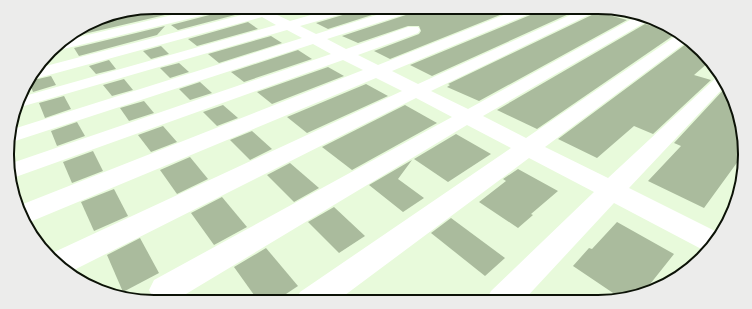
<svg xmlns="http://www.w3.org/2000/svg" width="752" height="309" font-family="Roboto,sans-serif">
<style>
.building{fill:#aabb9d}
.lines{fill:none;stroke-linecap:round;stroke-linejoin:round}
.minor{fill:#fff;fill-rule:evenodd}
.rim{fill:none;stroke:#0c1207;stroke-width:2}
</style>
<rect width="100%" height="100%" fill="#e8fadb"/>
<g class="building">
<path d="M154,7H199L67,38L90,25L151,12Z"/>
<path d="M294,7H334L308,14Z"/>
<path d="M359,7H397L328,29L316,23L356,11Z"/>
<path d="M421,7H520L390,59L374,51L419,34L421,31L419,26H408L358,43L342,36L418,11Z"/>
<path d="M542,7L582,8L432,76L410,65L540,11Z"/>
<path d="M226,10L235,15L178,30L171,25L221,12Z"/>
<path d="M598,12L627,20L479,101L447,87L450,85L448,84Z"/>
<path d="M248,22L258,29L197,46L188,39Z"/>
<path d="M645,24L677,33L537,129L497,110Z"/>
<path d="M165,26L157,35L79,56L74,48Z"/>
<path d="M271,36L282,43L219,63L208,54Z"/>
<path d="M690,41L695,43L709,62L694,75L711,80L653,134L634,126L597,158L558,139Z"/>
<path d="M161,46L169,54L151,59L143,51Z"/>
<path d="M298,50L312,59L244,82L231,72Z"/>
<path d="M109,60L116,69L96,74L89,66Z"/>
<path d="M179,63L189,72L170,78L160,68Z"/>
<path d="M328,67L344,76L272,104L257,92Z"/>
<path d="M51,76L56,85L33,92L28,79H38Z"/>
<path d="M124,79L133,90L112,96L103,85Z"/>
<path d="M200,82L212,93L190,100L179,89Z"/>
<path d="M366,84L388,96L307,133L287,117Z"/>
<path d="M727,86L730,89L745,145L744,153L704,208L648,181L681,146L674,143Z"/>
<path d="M64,96L71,109L45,118L39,103Z"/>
<path d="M144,101L154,113L129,121L120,108Z"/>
<path d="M223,105L238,118L217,126L203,112Z"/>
<path d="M405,105L437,123L352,170L322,147Z"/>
<path d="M77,122L85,136L57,146L51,131Z"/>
<path d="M163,126L177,142L151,152L138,135Z"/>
<path d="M252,131L272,149L250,160L230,140Z"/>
<path d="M456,134L491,154L448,182L414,159Z"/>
<path d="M93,151L103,171L72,183L63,162Z"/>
<path d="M190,157L208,179L177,194L160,170Z"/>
<path d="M412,160L398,179L424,198L403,212L369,185Z"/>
<path d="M290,163L319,188L294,202L267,175Z"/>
<path d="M518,169L558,191L531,214L533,215L518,228L479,202L506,181L503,179Z"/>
<path d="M114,189L128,216L94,231L81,202Z"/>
<path d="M222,197L247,227L214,245L191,213Z"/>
<path d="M334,207L365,236L339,253L308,222Z"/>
<path d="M451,218L505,258L485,276L431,233Z"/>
<path d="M617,222L674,254L643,293L622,299L573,266L589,248L592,249Z"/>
<path d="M140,238L159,273L123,292L107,255Z"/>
<path d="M266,248L298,286L274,302H259L234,267Z"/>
</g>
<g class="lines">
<g class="minor">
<path d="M153,7L151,11L147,12L101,22L97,21L107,15Z"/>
<path d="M206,7H227L221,11L55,51H52L62,41Z"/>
<path d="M246,7H261L265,9L293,7L291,10L275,14L290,21L339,7H358L356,10L300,26L316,34L402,7H420L418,10L327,39L346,49L408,27H418L420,30L418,33L358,55L378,65L524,7H541L539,10L392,71L418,84L588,7L603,8L431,91L468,109L641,14L651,19L483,116L526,138L679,34L689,40L545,147L608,178L719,75L726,85L629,188L721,234L707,252L614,203L523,301H486L491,291L594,192L529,158L337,301L295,302L300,292L511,148L467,125L176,300L161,302L154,300L149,290L154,280L452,117L416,98L68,273L65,271L50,254L402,91L376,78L25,224L18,206L363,70L343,60L10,179L9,164L331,54L313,44L9,143L10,130L302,38L287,30L17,108L21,97L276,25L262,17L38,78H29L38,68L253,12Z"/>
</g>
</g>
<path d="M0 0H752V309H0ZM154 14H598A140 140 0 0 1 738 154V155A140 140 0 0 1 598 295H154A140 140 0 0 1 14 155V154A140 140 0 0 1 154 14Z" fill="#ececeb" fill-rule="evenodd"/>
<path class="rim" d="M154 14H598A140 140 0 0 1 738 154V155A140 140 0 0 1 598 295H154A140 140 0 0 1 14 155V154A140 140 0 0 1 154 14Z"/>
</svg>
